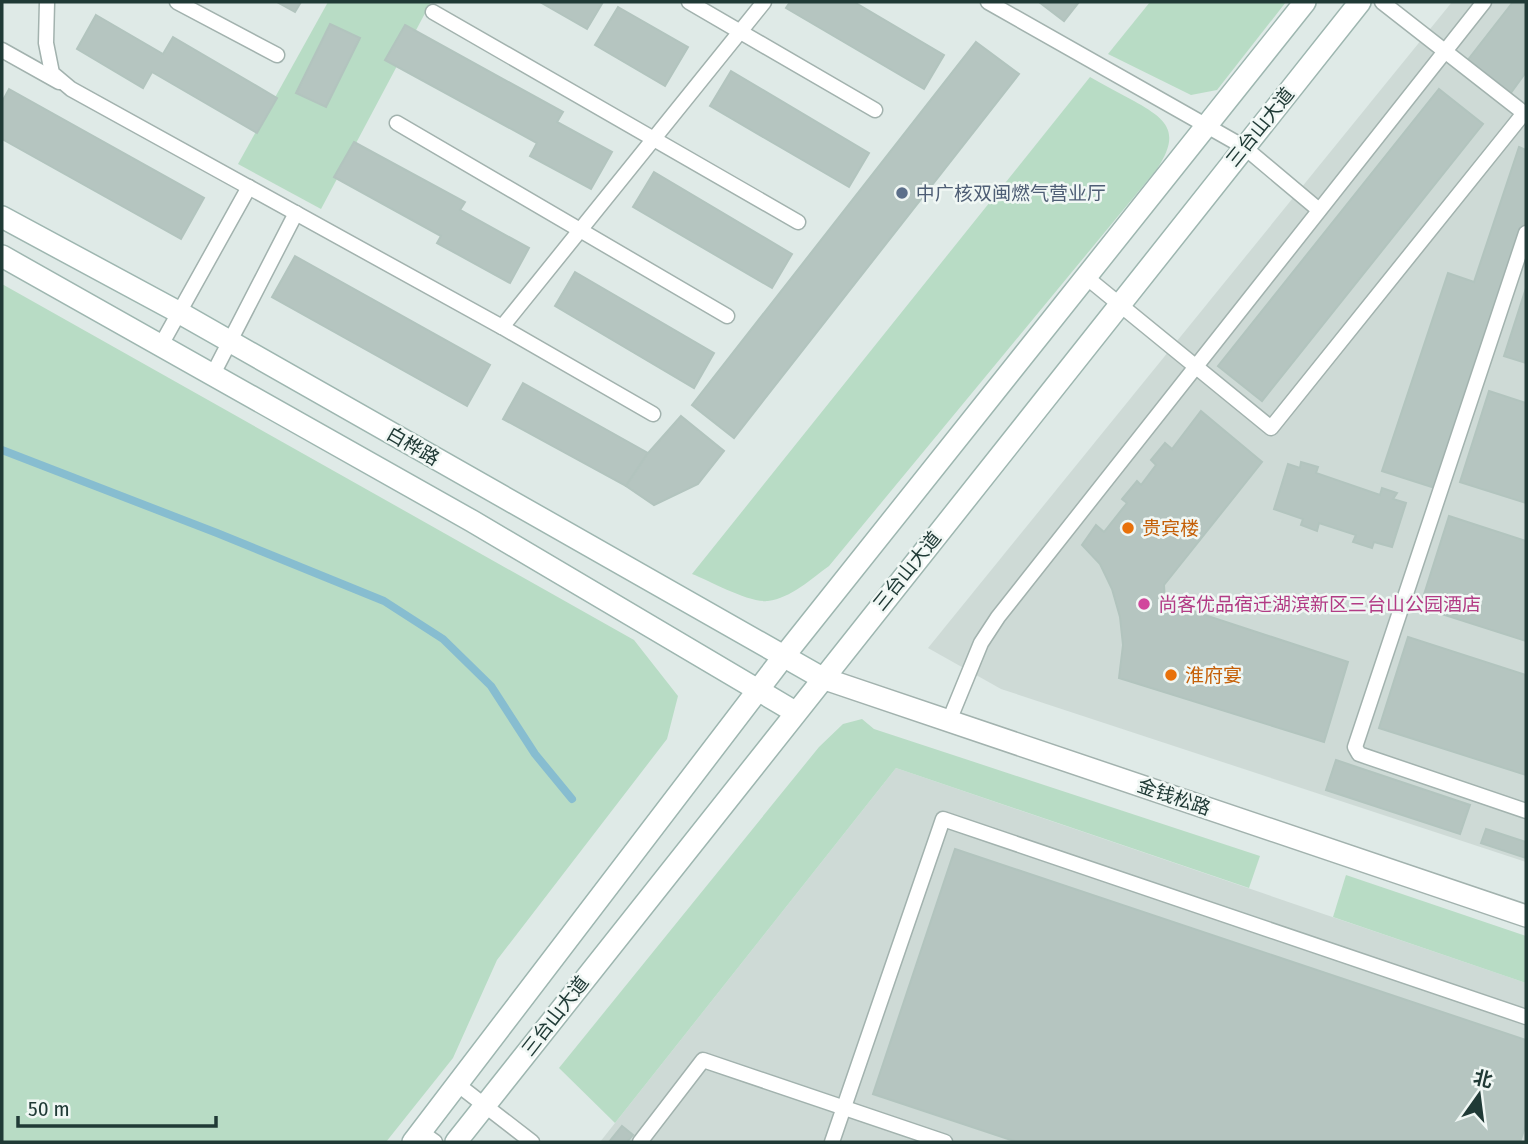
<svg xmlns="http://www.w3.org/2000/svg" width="1528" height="1144" font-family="'Fira Sans Condensed','Noto Sans SC',sans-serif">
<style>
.built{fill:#cedad6}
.green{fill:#b8dcc5}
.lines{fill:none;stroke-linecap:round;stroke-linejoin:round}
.stream{stroke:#87bdd0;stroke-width:8}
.building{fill:#b5c5c0;stroke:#b2c4be;stroke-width:2}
.lane-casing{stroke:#a2b2ae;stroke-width:17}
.street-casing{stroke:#a2b2ae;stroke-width:24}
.secondary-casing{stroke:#9eb6b0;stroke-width:24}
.lane{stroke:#fff;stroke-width:14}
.street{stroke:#fff;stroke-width:21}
.secondary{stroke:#fff;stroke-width:21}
.service-dot{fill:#5c6f8a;stroke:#f0f7f4;stroke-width:2.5}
.food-dot{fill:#e8710a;stroke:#f0f7f4;stroke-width:2.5}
.hotel-dot{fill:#d1479c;stroke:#f0f7f4;stroke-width:2.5}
.labels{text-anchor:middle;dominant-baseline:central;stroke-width:5;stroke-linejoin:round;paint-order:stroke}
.street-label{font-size:19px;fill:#203a36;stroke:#f0f7f4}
.service-label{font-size:19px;fill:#4e5e75;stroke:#f0f7f4;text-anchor:start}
.food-label{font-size:19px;fill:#c56008;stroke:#f0f7f4;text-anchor:start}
.hotel-label{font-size:19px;fill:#b23c85;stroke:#f0f7f4;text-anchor:start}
</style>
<rect width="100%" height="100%" fill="#dfeae7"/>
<g class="built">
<path d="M1452,2H1526V862L1001,689L928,648Z"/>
<path d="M896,768L1526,983V1142H600Z"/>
</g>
<g class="green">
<path d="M328,2H431L321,209L238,164Z"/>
<path d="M1150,2H1286L1217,90L1191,95L1108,54Z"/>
<path d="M1090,77C1104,85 1119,93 1134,101C1166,119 1182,131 1157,169L829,566C811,579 791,598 768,601C749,603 710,581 692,574Z"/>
<path d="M2,284L634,640L678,696L667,739L497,960L453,1058L386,1142H2Z"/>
<path d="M862,719L874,729L1260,856L1249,888L896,768L615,1123L559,1068L819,747L843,724Z"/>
<path d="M1346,875L1526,936V983L1333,917Z"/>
</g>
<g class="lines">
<path class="stream" d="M2,450L217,533L384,601L443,639L491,686L535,754L572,799"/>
</g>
<g class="building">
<path d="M277,2H301L295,12Z"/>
<path d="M540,2H603L587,29Z"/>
<path d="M790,2H854L944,55L924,89L786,8Z"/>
<path d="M1039,2H1079L1064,21Z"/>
<path d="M1513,2H1526V72L1510,94L1467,61Z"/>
<path d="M618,7L688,47L665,86L595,45Z"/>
<path d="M96,15L163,54L173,37L277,98L257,133L152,72L143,88L77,49Z"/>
<path d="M330,24L360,38L326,107L296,93Z"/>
<path d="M405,25L563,112L557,122L612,152L591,189L530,156L537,143L385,60Z"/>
<path d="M976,42L1019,74L734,438L692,405Z"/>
<path d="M731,71L869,153L849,187L710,106Z"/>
<path d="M9,89L204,198L181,239L2,139V102Z"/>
<path d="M1439,89L1483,124L1262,401L1218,366Z"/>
<path d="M354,142L465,202L460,210L529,248L510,283L437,243L441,236L334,177Z"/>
<path d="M1519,147L1526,150V224L1438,489L1382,471L1448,273L1474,282Z"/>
<path d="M654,172L792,254L772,288L633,207Z"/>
<path d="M295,256L490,365L467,406L272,297Z"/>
<path d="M575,272L714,353L694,388L555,306Z"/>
<path d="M1526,288V363L1504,356Z"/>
<path d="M523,383L648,453L626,486L503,419Z"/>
<path d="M1489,391L1526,403V503L1460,482Z"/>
<path d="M1201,411L1262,462L1164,585L1165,602L1348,662L1324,742L1119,678L1123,645L1120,617L1112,589L1100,564L1082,545L1096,525L1104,532L1127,503L1122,499L1137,481L1141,485L1156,465L1151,460L1165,443L1172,449Z"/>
<path d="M681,416L724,451L698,484L654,505L626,486L648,453Z"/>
<path d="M1301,462L1318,467L1316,473L1380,495L1382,488L1397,493L1393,499L1406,503L1392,547L1374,542L1372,548L1353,542L1356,535L1319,523L1317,531L1301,525L1303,519L1274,509L1288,464L1300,468Z"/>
<path d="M1449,516L1526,541V641L1420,607Z"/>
<path d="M1408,637L1526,675V775L1379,728Z"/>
<path d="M1336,760L1470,805L1460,834L1326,790Z"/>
<path d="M1486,829L1526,842V858L1481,843Z"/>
<path d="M955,849L1526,1040V1124L1520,1142H1017L873,1094Z"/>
<path d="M622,1126L633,1135L627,1142H609Z"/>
</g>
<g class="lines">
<defs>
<g id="lane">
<path d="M47,2L46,43L52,73L71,89L502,327L764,2"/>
<path d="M177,2L277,55"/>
<path d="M689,2L875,110"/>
<path d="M988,2L1244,147L1319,210"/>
<path d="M433,12L798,222"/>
<path d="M2,50L59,82"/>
<path d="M397,123L727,316"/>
<path d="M1526,233L1355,747L1359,754L1526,811"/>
<path d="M1086,277L1271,428L1524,113L1382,2"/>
<path d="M502,327L653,414"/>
<path d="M161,345L249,187"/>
<path d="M213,374L296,213"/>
<path d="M949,721L981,643L998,617L1484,2"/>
<path d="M457,1084L532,1142"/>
<path d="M421,1132L435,1142"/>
<path d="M640,1142L703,1060L945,1142"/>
<path d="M832,1142L943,819L1526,1017"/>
</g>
<path id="street" d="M822,678L1526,916"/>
<g id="secondary">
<path d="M2,217L180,313L822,678"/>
<path d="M2,256L472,521L795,712"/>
<path d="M413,1142L784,656L1305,2"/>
<path d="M456,1142L1360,2"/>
</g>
</defs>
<use href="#lane" class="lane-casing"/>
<use href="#street" class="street-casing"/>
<use href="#secondary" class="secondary-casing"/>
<use href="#lane" class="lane"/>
<use href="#street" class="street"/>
<use href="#secondary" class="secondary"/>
</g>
<circle class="service-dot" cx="902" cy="193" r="7"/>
<g class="food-dot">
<circle cx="1128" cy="528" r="7"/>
<circle cx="1171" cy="675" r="7"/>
</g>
<circle class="hotel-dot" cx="1144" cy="604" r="7"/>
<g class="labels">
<g class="street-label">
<text transform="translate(1260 127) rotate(-51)">三台山大道</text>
<text transform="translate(413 446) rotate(30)">白桦路</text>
<text transform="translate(907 571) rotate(-51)">三台山大道</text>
<text transform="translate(1174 797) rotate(19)">金钱松路</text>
<text transform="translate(555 1016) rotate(-52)">三台山大道</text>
</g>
<g class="service-label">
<text x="916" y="193">中广核双闽燃气营业厅</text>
</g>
<g class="food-label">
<text x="1142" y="528">贵宾楼</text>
<text x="1185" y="675">淮府宴</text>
</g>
<g class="hotel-label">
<text x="1158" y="604">尚客优品宿迁湖滨新区三台山公园酒店</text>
</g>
</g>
<rect width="1528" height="1144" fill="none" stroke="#203a36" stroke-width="7"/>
<g transform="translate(1479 1095) rotate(14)" stroke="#f0f7f4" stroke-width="5" paint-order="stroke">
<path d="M0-5L12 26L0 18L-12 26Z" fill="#203a36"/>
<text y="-10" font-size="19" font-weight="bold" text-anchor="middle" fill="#203a36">北</text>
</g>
<path d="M18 1116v10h198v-10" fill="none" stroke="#203a36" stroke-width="3.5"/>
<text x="28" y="1116" font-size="21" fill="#203a36" stroke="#f0f7f4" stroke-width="5" paint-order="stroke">50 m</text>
</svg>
